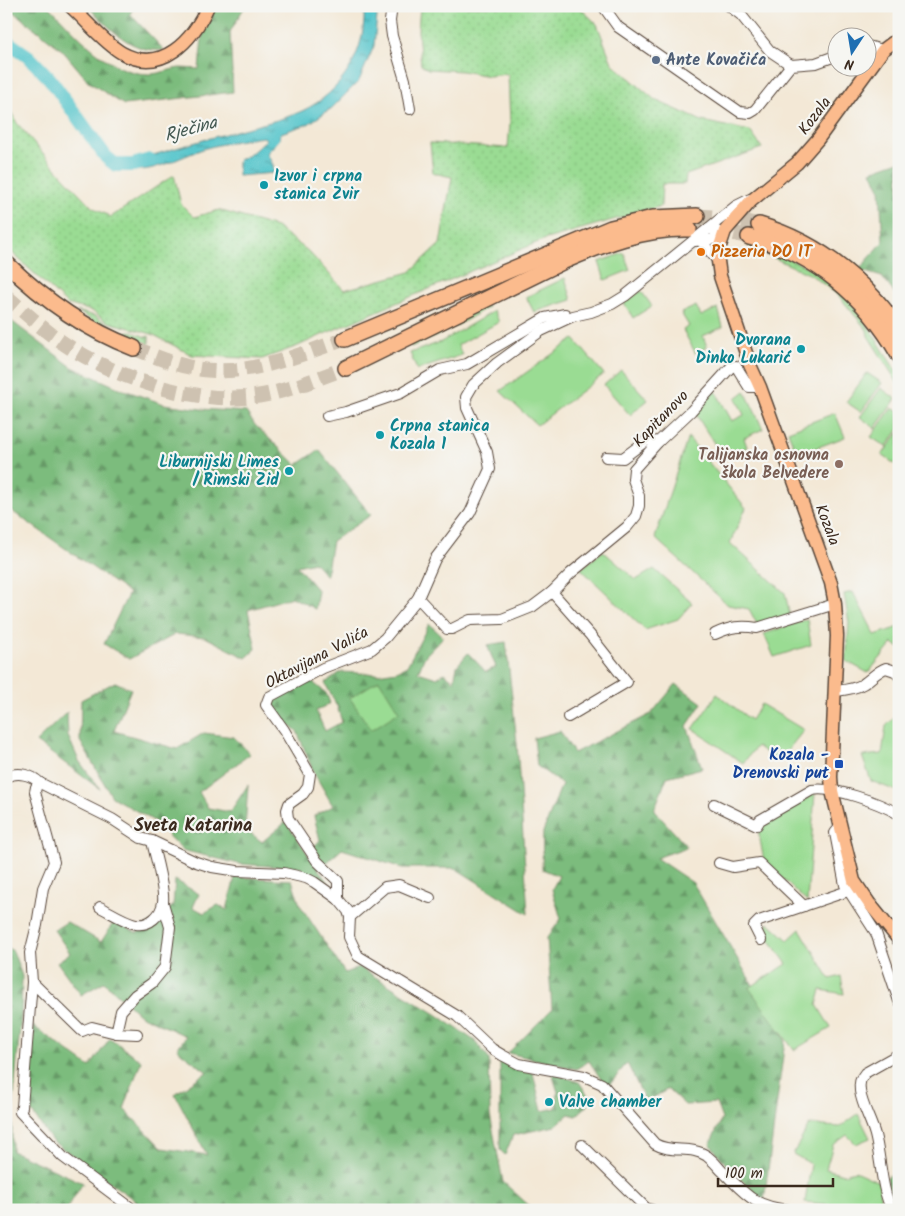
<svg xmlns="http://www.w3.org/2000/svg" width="905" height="1216" font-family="Kalam,sans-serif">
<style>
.grass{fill:url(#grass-dots);stroke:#6a8358}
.forest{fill:url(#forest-firs);stroke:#5b734e}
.garden{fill:#9adc93;stroke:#6a8358}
.water{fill:url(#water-ripples);stroke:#4a7875}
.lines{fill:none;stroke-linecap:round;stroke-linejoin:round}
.river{stroke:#58c6cc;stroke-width:14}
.highway-tunnel{stroke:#cec2b1;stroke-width:15;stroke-dasharray:15 8;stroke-linecap:butt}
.minor-casing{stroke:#57463a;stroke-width:12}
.major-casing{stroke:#57463a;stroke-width:15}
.highway-casing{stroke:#57463a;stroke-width:18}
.minor{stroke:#fff;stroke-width:10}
.major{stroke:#fbbb8d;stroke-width:12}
.highway{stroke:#fbbb8d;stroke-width:15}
.service-dot{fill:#5c6f8a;stroke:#f6f6f2;stroke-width:2}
.culture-dot{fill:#0f9aa8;stroke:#f6f6f2;stroke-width:2}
.food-dot{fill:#e8710a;stroke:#f6f6f2;stroke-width:2}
.education-dot{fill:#8d6e63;stroke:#f6f6f2;stroke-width:2}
.transit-dot{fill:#1a4fb4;stroke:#f6f6f2;stroke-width:2}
.labels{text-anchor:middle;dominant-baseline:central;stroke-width:4.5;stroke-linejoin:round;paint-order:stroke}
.service-label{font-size:16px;font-weight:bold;fill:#4e5e75;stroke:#f6f6f2;text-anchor:start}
.street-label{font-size:16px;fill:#3b2a1e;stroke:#f6f6f2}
.culture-label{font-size:16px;font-weight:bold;fill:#0d838f;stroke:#f6f6f2;text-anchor:start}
.food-label{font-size:16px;font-weight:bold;fill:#c56008;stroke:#f6f6f2;text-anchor:start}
.education-label{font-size:16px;font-weight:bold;fill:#785e54;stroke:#f6f6f2;text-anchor:end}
.transit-label{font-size:16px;font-weight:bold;fill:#164399;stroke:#f6f6f2;text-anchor:end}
.water-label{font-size:18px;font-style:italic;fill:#445952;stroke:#f6f6f2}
.neighbourhood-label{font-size:18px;font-weight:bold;fill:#3b2a1e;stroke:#f6f6f2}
</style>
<defs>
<pattern id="grass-dots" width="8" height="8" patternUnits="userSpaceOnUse" patternTransform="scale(1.25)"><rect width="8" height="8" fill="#9adc93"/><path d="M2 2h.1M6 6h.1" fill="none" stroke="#86bd7e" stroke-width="1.8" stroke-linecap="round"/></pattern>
<pattern id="forest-firs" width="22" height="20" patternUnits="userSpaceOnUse" patternTransform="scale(1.25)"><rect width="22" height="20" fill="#7bbc7d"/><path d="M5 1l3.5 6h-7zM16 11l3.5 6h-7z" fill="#696"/></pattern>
<pattern id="water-ripples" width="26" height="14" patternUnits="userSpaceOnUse" patternTransform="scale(1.25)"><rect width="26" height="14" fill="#58c6cc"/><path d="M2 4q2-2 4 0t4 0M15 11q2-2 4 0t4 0" fill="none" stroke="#4aa1a5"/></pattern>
</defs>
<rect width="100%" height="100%" fill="#f6f6f2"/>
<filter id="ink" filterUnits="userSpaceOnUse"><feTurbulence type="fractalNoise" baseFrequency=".02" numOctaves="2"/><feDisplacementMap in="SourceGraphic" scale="10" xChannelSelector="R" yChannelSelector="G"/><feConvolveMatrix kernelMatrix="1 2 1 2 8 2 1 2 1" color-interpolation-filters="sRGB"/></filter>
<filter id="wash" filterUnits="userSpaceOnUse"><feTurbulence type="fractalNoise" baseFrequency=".0096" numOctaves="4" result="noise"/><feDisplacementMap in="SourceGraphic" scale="20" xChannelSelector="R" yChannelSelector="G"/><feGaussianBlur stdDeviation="1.12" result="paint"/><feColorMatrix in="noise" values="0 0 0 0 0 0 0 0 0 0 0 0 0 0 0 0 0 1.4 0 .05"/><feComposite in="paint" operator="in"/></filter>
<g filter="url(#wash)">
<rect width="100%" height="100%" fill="#f3e8d6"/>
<g class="grass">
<path d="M420,6H578L597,24L612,63L655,100L702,121L750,131L762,148L686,175L685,184H662L661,206L543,240L324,334L298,346L262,359L192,355L152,334L108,322L92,311L67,304L6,247V103L17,123L60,173L92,207L111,217L174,175L181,204L194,217L219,210L276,227L308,251L344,290L410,272L440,244L452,177L433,173L430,143L508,148L510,123L508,74L489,76L462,71L428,69L421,65L418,31Z"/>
<path d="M748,243L785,257L811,269L856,306L899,376V385L868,336L867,330L838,295L811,275L748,246Z"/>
<path d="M487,305L488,307C463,323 439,336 411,347L410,343Z"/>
<path d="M77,311L95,316L116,330L126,332L130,331L146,337L149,336V345L134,342V339L130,338V340L111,332Z"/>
</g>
<g class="forest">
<path d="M6,6H49C76,33 108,74 149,74C160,74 170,69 180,68C186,68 193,69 199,69L203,27L215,9L218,6H245L230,32L233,92L124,105L89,82L62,50Z"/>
<path d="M87,6H134L130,14L164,50C129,53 111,28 87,6Z"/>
<path d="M899,161V299L882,277L859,270L883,242L880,188L871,171Z"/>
<path d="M6,317L72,367L121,389L164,404L201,409L246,412L255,425L297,465L319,450L371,515L332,541L326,576L314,562L297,566L318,591L315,609L292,597L248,610L256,649L246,658L205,637L176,634L129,659L104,644L129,593L6,507Z"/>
<path d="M429,624L443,637L425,656L418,672L437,678L444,673L454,681L457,666L468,653L486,672L496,667L487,645L506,642L517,743L528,914L455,868H402L342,849L325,864L312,849L320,840L314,816L333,806L314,773L297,731L276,714L273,698L311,681L326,693L330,703L316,711L325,731L342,722L337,706L325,683L341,672L377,674L397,671L407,666Z"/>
<path d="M115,682L131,689L114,731L177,749L204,733L234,737L250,754L199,792L208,808L230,812L248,785L245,829L262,842L286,822L330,886L300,868L239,864L182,850L154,821L112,797L80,741L81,700Z"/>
<path d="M676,684L702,703L687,726L702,768L667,777L654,810L687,847L656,858L693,883L785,1040L764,1201L728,1167L710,1144L722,1119L716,1103L685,1105L668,1089L646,1102L627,1063L607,1088L589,1061L576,1069L508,1053L552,1009L547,938L561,919L552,889L559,876L542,869L543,832L562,784L537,766L534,738L560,731L574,753L651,714Z"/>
<path d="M67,712L68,736L79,761L100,789L36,742Z"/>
<path d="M235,877L292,880L300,905L345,973L359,967L436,1014L475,1041L489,1059L490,1115L503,1182L534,1210L147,1209L52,1141L27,1105L33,1026L90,1067L110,1038L141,1061L124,1109L162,1148L207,1155L175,1094L207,1072L177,1049L186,1036L140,1015L104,982L81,995L57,962L70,953L54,930L67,922L101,942L114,922L137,933L173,906L175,880L199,894L193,907L204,913L218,905L227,910Z"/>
<path d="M6,947L13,951L22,976L21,1017L12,1116V1151L83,1183L66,1210H6Z"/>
<path d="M500,1061L533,1073L542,1111L556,1108L558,1092L552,1073L579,1082L592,1101L576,1116L569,1114L555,1126L513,1135L505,1155L500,1150Z"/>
<path d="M899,1171V1204L892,1205L887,1177Z"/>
</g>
<g class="garden">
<path d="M624,253L630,270L605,280L599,262Z"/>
<path d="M565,278L572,300L534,312L526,297Z"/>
<path d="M641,291L652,306L633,318L624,303Z"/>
<path d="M696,306L701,316L718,308L723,327L703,336L707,347L696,354L683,330L689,326L681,313Z"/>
<path d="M494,311L499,322L458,345L462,355L417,370L410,353L441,342Z"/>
<path d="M574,339L604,374L537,425L500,391Z"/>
<path d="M621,370L648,400L630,415L604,385Z"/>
<path d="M867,373L882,383L861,412L846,402Z"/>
<path d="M881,388L896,399L875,428L860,417Z"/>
<path d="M715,390L732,421L744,415L736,398L745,391L763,429L744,438L747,447L724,459L695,413Z"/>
<path d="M892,408L899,412V429L886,447L871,437Z"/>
<path d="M835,413L845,437L797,455L788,431Z"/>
<path d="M899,432L898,464L899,467L882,455Z"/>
<path d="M688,437L746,508L730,543L785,593L790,616L758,626L749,609L728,605L655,538Z"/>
<path d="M603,551L636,580L654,569L692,603L678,619L645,630L581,569Z"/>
<path d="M853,592L875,635L899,627V648L893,643L868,673L846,661L849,623L844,594Z"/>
<path d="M807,619L811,645L774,657L764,634Z"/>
<path d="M379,680L399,712L371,730L350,698Z"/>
<path d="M717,694L751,720L761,704L804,730L778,762L757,746L743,763L693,729Z"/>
<path d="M899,713V792L871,781L862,756L882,754L886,726Z"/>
<path d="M815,793L807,902L764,861L758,829Z"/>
<path d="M769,923L788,940L800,929L830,979L841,976L844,994L821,990L817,1005L831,1028L794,1050L749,988L787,964L763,931Z"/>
<path d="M858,1114L870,1138L856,1144L847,1135L833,1145L826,1169L844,1174L855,1171L879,1182L881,1210L805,1202L811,1164L793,1154L809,1125L840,1127Z"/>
</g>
<path class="water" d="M364,6H378L374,46L359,81L332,108L308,124L281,133L280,139L267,153L273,165L274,173L238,176V160C253,154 254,150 266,140L264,137C244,139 225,143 206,148C189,153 149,175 133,169L130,162C164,152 198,141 232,132C256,125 280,121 302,111C343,92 367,51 364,6Z"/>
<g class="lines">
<path class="river" d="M6,41L29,57L50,79L106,157L116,165H133L150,160"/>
</g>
</g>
<g filter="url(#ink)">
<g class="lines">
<g class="highway-tunnel">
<path d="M697,216L728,218L759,225"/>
<path d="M689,229L725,231L749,237"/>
<path d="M6,296C22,310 38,325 56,338C109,376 193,406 259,396C289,391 318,378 346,368"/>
<path d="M134,348C152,355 170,363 189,367C243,380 295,356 345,339"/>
</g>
<defs>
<g id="minor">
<path d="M392,6L390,21L392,36L405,80L410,109"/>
<path d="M603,6L618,27L740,112L750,113L755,110L791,65"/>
<path d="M729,6L741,15L770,51L791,65L816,63L838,55"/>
<path d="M868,46L883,50"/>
<path d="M709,228L736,206L750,199"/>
<path d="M701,241L718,261"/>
<path d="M327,416L346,412L401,393L440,370L467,364L545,318L565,314"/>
<path d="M606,457L623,458L647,440L658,442"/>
<path d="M552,592L590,635L627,682L568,717"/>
<path d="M418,598L447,629H452L470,620L502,619L532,607L552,592L571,573L627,527L636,516L639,506V496L633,479L634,469L658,442L691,411L731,367L736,366L749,387H760"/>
<path d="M715,634C730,627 741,625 757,628L835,604"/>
<path d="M836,691C845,690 855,689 863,684C871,679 877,671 886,668L895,671L899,676"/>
<path d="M6,777C18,771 32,775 40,783"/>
<path d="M714,804L757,825L760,820L812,790C834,786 879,803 899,814"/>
<path d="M840,827L835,833L845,885L876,933L899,1001"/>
<path d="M719,863L733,867L759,863L804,906"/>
<path d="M338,899V881L317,861L288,818L287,810L289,804L303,794L308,787L310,774L284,730L266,705L269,697L323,668L372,649L385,638L418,598L435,559L470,513L490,469L487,452L467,408L466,397L473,385L497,363L541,331L573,316L591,312L612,304L625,296L709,228L717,231L723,238L695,241"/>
<path d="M100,907C112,913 123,921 136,924C149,926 161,916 163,902C165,888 155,856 152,841"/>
<path d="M350,917L385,887L399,885L430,898"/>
<path d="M761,940L754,926L759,921L848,891"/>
<path d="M32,982L22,1107L20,1112L63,1157L134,1210"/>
<path d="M116,1033L121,1011L135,995L152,983L165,967L170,927L163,903"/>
<path d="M137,1034L116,1033L92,1027L82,1031L32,982L30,953L37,925L43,888L54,862L35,792L36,787L40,783L112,819L141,838L152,841L196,862L212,867L237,871L284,873L306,878L314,882L338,899L348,911L350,917L349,937L358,956L457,1016L492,1049L502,1055L519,1064L584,1076L602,1084L655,1144C672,1154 691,1145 707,1156C712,1160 717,1165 721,1170C746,1194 752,1206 789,1210"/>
<path d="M582,1145L647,1209L652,1210"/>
<path d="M892,1210C881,1189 881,1158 875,1135C871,1120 862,1106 860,1091C859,1083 860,1079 865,1073L899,1054"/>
</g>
<g id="major">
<path d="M70,6C87,21 103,42 122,53C162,75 193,40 208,6"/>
<path d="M899,38L883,50L818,139L797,163L751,201L725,231L719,249L718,261L720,276L750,365L760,387L831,583L835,604L837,636L831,777L832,791L854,881L869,903L899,940"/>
</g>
<g id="highway">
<path d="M759,225C817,242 864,280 899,329"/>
<path d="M749,237C814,252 866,297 899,355"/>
<path d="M6,263C44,300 84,329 134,348"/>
<path d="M345,339L611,228L653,218L697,216"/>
<path d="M346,368L562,262C603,244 644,228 689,229"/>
</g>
</defs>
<use href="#minor" class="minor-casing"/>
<use href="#major" class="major-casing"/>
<use href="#highway" class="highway-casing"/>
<use href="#minor" class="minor"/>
<use href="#major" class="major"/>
<use href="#highway" class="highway"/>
</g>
</g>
<circle class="service-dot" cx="656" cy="60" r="5"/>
<g class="culture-dot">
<circle cx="264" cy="185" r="5"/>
<circle cx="801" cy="349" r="5"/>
<circle cx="380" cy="435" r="5"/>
<circle cx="289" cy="471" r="5"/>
<circle cx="549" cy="1102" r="5"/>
</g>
<circle class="food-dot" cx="701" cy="252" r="5"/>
<circle class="education-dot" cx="839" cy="464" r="5"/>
<rect class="transit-dot" x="834" y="759" width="10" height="10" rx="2.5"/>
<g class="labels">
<g class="service-label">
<text x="666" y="60">Ante Kovačića</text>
</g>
<g class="street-label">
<text transform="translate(815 116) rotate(-53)">Kozala</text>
<text transform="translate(661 419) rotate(-46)">Kapitanovo</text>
<text transform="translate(827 525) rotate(69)">Kozala</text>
<text transform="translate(317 658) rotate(-28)">Oktavijana Valića</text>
</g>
<g class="culture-label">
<text x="274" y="176">Izvor i crpna<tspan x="274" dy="18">stanica Zvir</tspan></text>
<text x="791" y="340" text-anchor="end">Dvorana<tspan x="791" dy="18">Dinko Lukarić</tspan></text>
<text x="390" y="426">Crpna stanica<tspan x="390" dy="18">Kozala 1</tspan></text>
<text x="279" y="462" text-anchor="end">Liburnijski Limes<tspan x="279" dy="18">/ Rimski Zid</tspan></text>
<text x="559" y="1102">Valve chamber</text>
</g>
<g class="food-label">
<text x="711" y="252">Pizzeria DO IT</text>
</g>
<g class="education-label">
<text x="829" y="455">Talijanska osnovna<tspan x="829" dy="18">škola Belvedere</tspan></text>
</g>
<g class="transit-label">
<text x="829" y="755">Kozala -<tspan x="829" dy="18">Drenovski put</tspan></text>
</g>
<g class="water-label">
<text transform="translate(191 130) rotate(-15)">Rječina</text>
</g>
<g class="neighbourhood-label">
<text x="193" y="826">Sveta Katarina</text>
</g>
</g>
<rect width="905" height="1216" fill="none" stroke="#f6f6f2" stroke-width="25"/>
<g transform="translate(852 52) rotate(192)"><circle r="24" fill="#f6f6f2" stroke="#aba49d"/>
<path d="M0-4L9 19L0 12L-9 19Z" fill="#1f6fb2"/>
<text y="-8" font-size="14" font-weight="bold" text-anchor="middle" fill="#3b2a1e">N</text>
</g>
<path d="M718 1178v8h115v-8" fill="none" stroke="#3b2a1e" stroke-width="2.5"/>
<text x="725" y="1178" font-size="15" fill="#3b2a1e" stroke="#f6f6f2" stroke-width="4" paint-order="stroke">100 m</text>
</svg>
